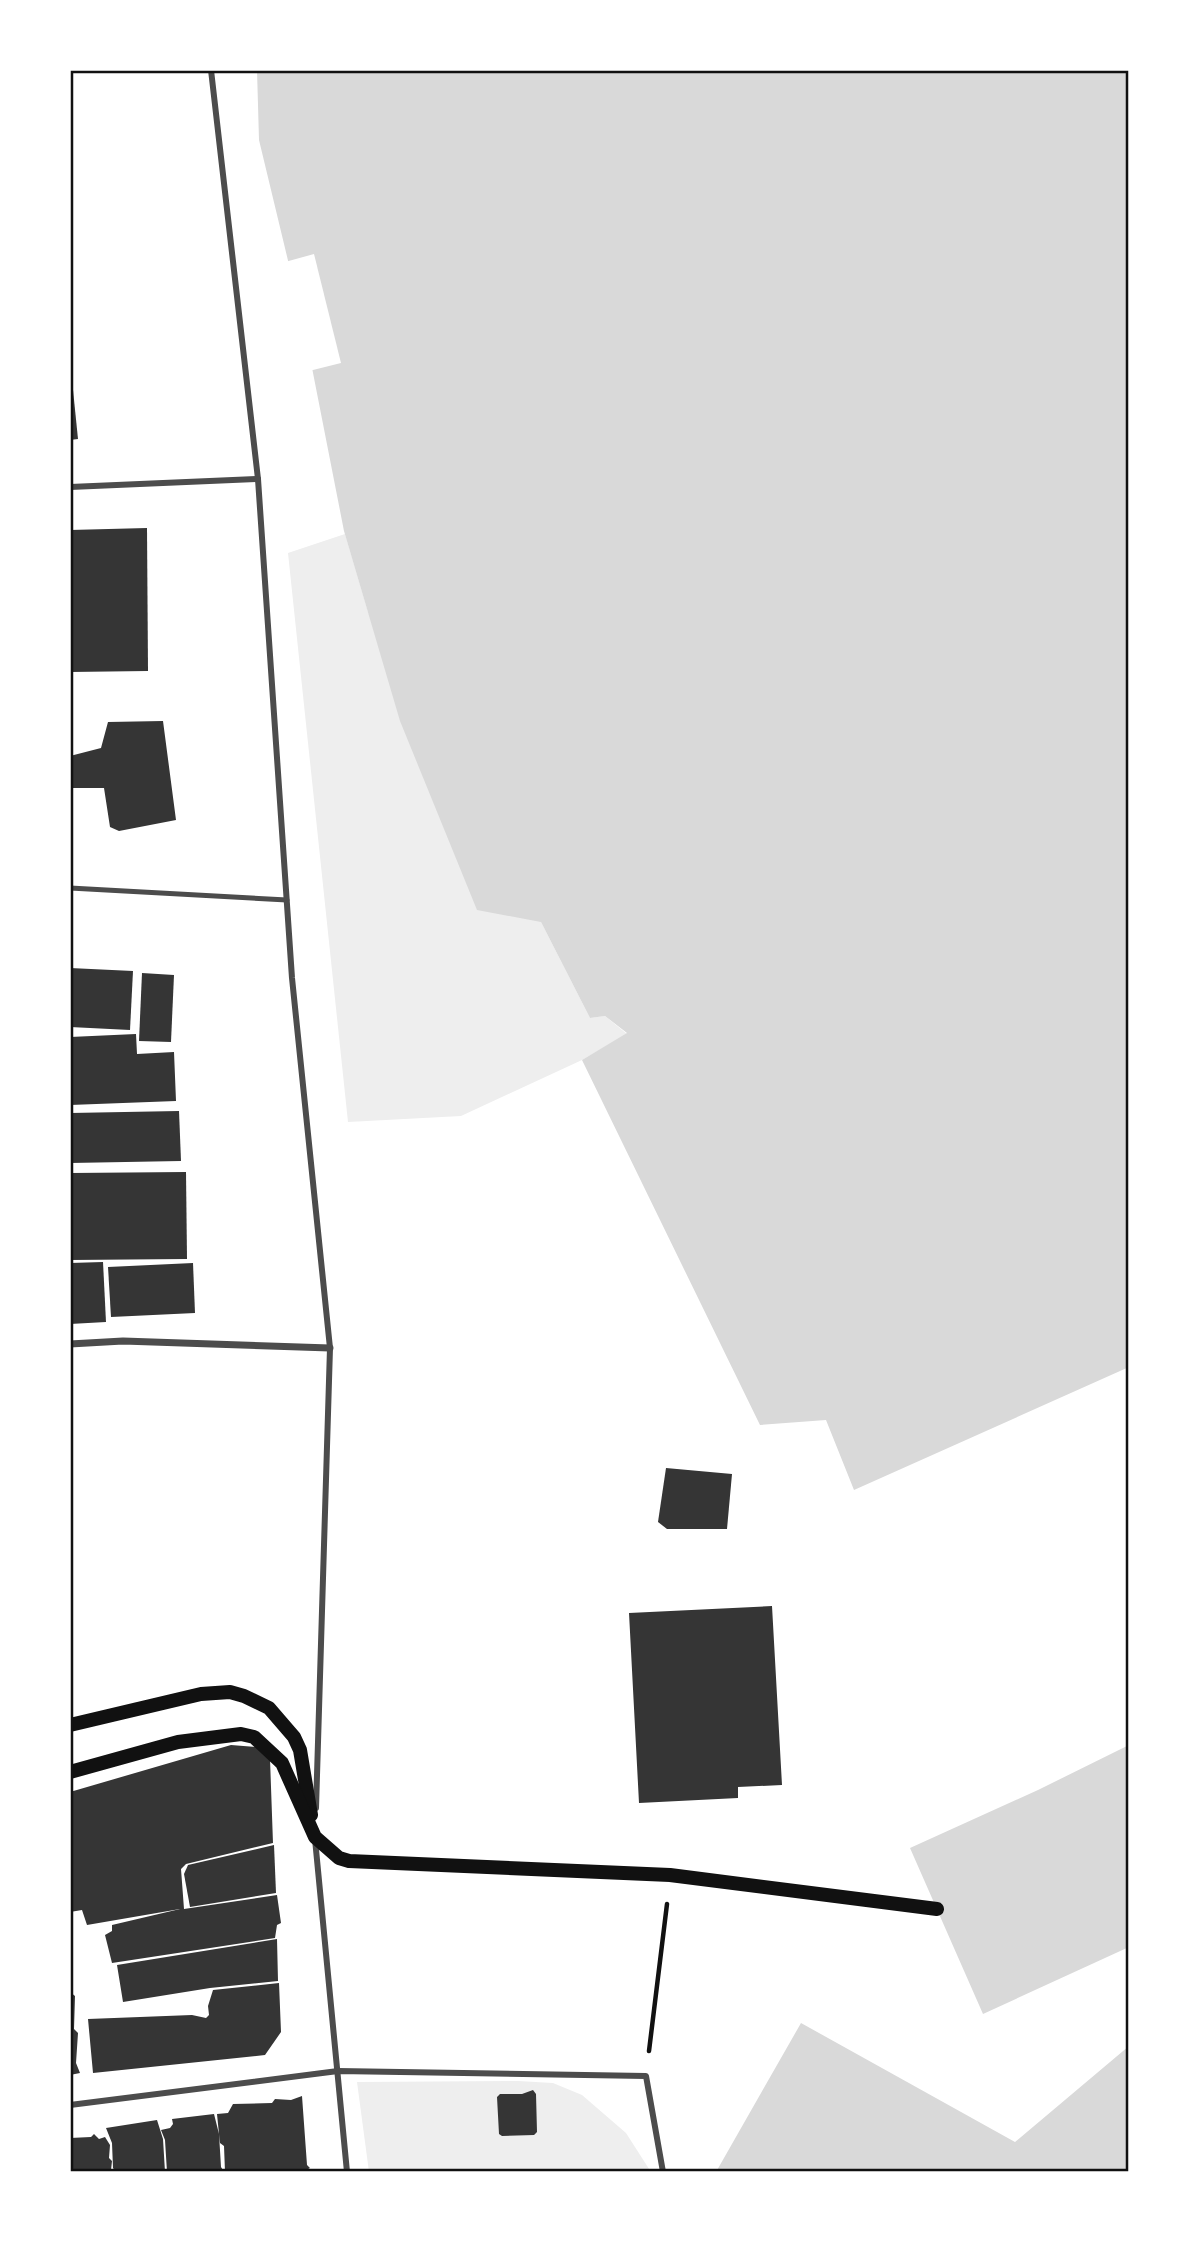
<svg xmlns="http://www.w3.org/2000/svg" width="1199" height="2242" font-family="Arial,sans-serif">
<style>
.green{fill:#eee}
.water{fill:#d9d9d9}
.pier{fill:#fff}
.building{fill:#353535}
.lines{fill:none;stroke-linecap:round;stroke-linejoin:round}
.path{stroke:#111;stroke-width:4.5}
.service{stroke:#4c4c4c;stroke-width:5}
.pedestrian{stroke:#4c4c4c;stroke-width:6}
.minor{stroke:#4c4c4c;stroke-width:7}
.secondary{stroke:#111;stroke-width:14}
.neatline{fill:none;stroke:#111;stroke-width:2.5}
</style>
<rect width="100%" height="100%" fill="#fff"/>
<g class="green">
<path d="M345,534L368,612L541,922L590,1018L605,1016L627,1034L582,1060L461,1116L348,1122L288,553Z"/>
<path d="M518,2081L553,2083L582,2095L626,2133L651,2172H369L357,2082Z"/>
</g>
<g class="water">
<path d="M257,70H1129V1367L854,1490L826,1420L760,1425L582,1060L627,1033L605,1016L590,1018L541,922L477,910L400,721L344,531L304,327L259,140Z"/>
<path d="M1129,1745V1947L983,2014L910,1848L1038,1790Z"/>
<path d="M801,2023L1015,2142L1129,2046V2172H716Z"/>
</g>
<path class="pier" d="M314,254L341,363L309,371L285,262Z"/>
<g class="building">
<path d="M70,380H72L78,439L70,440Z"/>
<path d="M147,528L148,671L70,672V530Z"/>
<path d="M163,721L176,820L119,831L110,827L104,788H71L70,756L101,748L108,722Z"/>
<path d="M70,968L133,971L130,1030L70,1027Z"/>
<path d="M142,973L174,975L171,1042L139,1041Z"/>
<path d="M136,1034L137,1054L174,1052L176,1101L70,1105V1037Z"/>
<path d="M179,1111L181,1161L70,1163V1113Z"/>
<path d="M186,1172L187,1259L70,1260V1173Z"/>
<path d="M103,1262L106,1322L70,1324V1263Z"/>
<path d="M193,1263L195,1313L111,1317L108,1267Z"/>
<path d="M666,1468L732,1474L727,1529H667L658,1522Z"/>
<path d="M772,1606L782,1785L738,1787V1798L639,1803L629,1613Z"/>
<path d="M231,1745L256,1747L270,1759L273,1843L186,1864L181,1869L184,1909L277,1895L281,1923L277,1925L275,1938L112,1963L105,1935L112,1931V1925L180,1909L87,1925L82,1910L70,1912V1792Z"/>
<path d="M274,1845L276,1893L190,1907L184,1874L188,1865Z"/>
<path d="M277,1939L278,1981L210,1988L123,2002L117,1965Z"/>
<path d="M279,1983L281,2032L265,2055L93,2073L88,2019L192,2015L206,2018L209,2015L208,2006L213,1990Z"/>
<path d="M70,1992L75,1996L74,2029L78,2033L76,2063L80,2073L70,2075Z"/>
<path d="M533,2090L536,2094L537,2132L534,2135L502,2136L499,2134L497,2097L500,2094H522Z"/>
<path d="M302,2096L307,2165L310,2168L303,2172H225L224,2146L220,2143L219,2134L221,2167L224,2172H167L165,2140L161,2130L170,2128L173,2124L172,2119L214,2114L219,2134L217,2114L228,2113L233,2104L272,2103L275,2099L291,2100Z"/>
<path d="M157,2120L163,2139L165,2172H116L113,2168L112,2143L106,2128Z"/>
<path d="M94,2134L99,2139L105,2137L110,2145L109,2158L112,2161L111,2170L114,2172H70V2138L91,2137Z"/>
</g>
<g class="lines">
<path class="path" d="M649,2051L667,1904"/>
<path class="service" d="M70,888L287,900"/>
<g class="pedestrian">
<path d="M211,70L258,479L292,978L330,1348L316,1808"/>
<path d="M70,487L258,479"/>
<path d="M315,1839L347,2172"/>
<path d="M70,2105L338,2071L646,2076L663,2172"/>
</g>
<path class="minor" d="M70,1344L123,1341L330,1348"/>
<g class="secondary">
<path d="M70,1725L201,1694L230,1692L244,1696L269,1708L294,1737L300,1750L311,1815"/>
<path d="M70,1772L178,1742L241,1734L254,1737L282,1763L315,1837L339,1858L349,1861L670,1875L937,1909"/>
</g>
</g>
<rect width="1199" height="2242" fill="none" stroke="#ffffff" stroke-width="144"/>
<rect x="72" y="72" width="1055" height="2098" class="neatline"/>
</svg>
